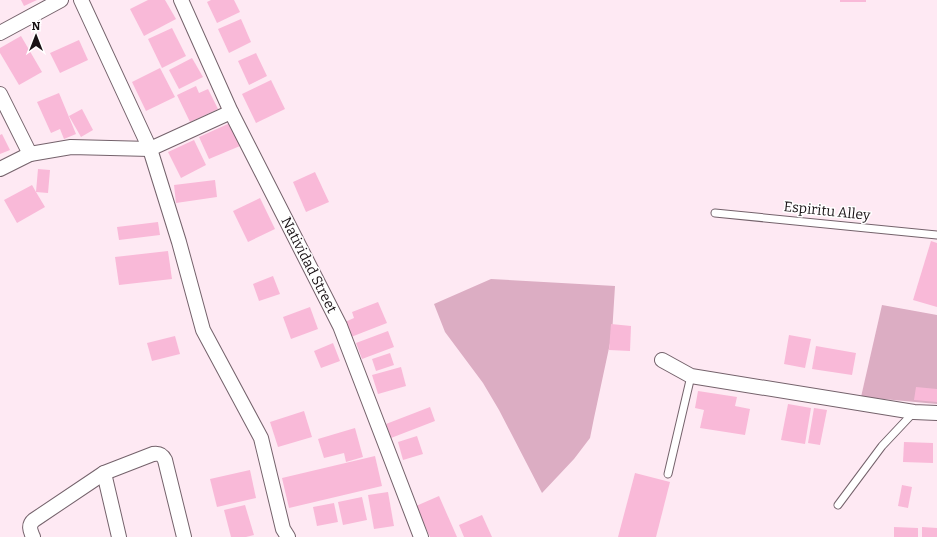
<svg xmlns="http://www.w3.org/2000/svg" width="937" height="537" font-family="Bitter,serif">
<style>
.green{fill:#dcadc3}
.building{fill:#f9b9d8}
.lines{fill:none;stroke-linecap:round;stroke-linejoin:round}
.service-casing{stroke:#74626b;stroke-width:9}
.minor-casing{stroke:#74626b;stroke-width:16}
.service{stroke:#fff;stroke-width:7}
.minor{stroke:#fff;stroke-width:14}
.labels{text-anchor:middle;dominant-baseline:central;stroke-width:3;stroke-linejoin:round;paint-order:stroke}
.street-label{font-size:14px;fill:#191215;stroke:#fff}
</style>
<rect width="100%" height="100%" fill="#fee9f3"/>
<g class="green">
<path d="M491,279L615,286L612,334L594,418L590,438L574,459L542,493L499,410L483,383L445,332L434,304Z"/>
<path d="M882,305L937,315V404L861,397Z"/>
</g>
<g class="building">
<path d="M21,0H37L24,6Z"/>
<path d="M148,0H165L176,19L144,36L130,9Z"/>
<path d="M211,0H234L240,12L217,23L207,2Z"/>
<rect x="840" y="0" width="26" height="2"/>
<path d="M241,19L251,42L229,53L218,29Z"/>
<path d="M172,28L186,56L162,68L148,39Z"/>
<path d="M21,36L42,72L19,85L0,53V48Z"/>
<path d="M79,40L88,60L60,73L50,53Z"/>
<path d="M256,53L267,76L249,85L238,61Z"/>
<path d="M192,58L203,77L179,89L169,70Z"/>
<path d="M160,68L175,97L146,111L132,82Z"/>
<path d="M271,80L285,109L256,123L242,94Z"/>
<path d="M196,86L199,93L208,89L218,109L190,122L177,95Z"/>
<path d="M59,93L76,134L64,139L60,129L51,133L37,102Z"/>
<path d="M82,109L93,130L81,137L69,116Z"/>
<path d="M230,123L240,146L209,159L199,137Z"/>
<path d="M2,134L10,150L0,154V135Z"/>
<path d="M194,140L206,165L181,178L168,152Z"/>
<path d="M38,169L50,170L48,193L36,192L45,207L17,223L4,200L32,185L36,192Z"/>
<path d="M315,172L329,202L306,212L293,182Z"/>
<path d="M215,180L217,197L176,203L174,185Z"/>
<path d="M260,198L275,229L248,242L233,211Z"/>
<path d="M158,222L160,235L119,240L117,227Z"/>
<path d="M931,241L937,243V307L913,300Z"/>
<path d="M168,251L172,279L119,285L115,257Z"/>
<path d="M273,276L280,294L259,301L253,284Z"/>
<path d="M378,302L387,323L351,337L345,322L354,318L352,312Z"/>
<path d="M310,307L318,329L291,339L283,317Z"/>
<path d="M611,324L631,326L630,351L609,350Z"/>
<path d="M388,331L394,347L362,359L356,343Z"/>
<path d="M789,335L811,339L805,368L784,364Z"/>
<path d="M175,336L180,354L152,361L147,343Z"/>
<path d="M333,343L340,361L321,368L314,351Z"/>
<path d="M816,346L856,353L852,375L812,369Z"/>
<path d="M390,353L394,365L376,371L372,359Z"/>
<path d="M401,367L406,386L378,394L372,375Z"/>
<path d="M916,387L937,389V402L914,400Z"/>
<path d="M698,391L737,397L735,406L750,409L745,435L700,428L704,410L695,408Z"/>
<path d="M788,404L811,408L805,444L781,440Z"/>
<path d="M430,407L435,421L391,438L386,424Z"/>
<path d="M814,408L827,410L820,445L808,443Z"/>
<path d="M304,411L312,437L278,447L270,422Z"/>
<path d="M355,428L363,457L346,462L344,453L324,458L318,439Z"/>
<path d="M417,436L423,454L403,460L398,442Z"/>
<path d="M904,442L933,443V463L903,462Z"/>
<path d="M375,456L382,486L289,508L282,478Z"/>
<path d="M250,470L256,498L217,507L210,479Z"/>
<path d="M635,473L670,482L656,537H618Z"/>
<path d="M902,485L912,487L908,508L898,506Z"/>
<path d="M388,492L394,526L374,529L368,495Z"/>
<path d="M439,496L457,537H430L416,506Z"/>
<path d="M362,497L367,520L343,525L338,502Z"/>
<path d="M334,503L338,522L317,526L313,507Z"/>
<path d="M245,505L254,535L246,537H231L224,510Z"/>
<path d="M482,515L492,537H464L459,525Z"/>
<path d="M894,527L918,528V537H894Z"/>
<path d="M922,527L937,528V537H922Z"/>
</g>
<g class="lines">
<defs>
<g id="service">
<path d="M715,213L937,235"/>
<path d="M668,474L691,376"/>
<path d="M838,505L882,446L914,412"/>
</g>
<g id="minor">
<path d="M81,0L150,149L179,242L203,330L261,438L283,529L288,537"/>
<path d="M181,0L231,112L340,326L421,537"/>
<path d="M0,33L61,0"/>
<path d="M0,94L30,154"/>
<path d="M0,169L30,154L71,147L150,149L231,112"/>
<path d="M662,360L691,376L914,412L937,413"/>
<path d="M104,473L119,537"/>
<path d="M33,537C30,530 28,525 34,520L104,473L153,454C159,453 162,454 165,460L184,537"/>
</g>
</defs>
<use href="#service" class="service-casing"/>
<use href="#minor" class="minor-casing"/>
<use href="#service" class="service"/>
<use href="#minor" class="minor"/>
</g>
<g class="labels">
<g class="street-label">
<text transform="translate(827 211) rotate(6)">Espiritu Alley</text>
<text transform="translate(309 265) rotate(63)">Natividad Street</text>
</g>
</g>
<g transform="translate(36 36)" stroke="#ffffff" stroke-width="3" paint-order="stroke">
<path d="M0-3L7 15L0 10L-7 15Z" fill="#191215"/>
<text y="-6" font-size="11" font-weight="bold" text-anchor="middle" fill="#191215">N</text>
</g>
</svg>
